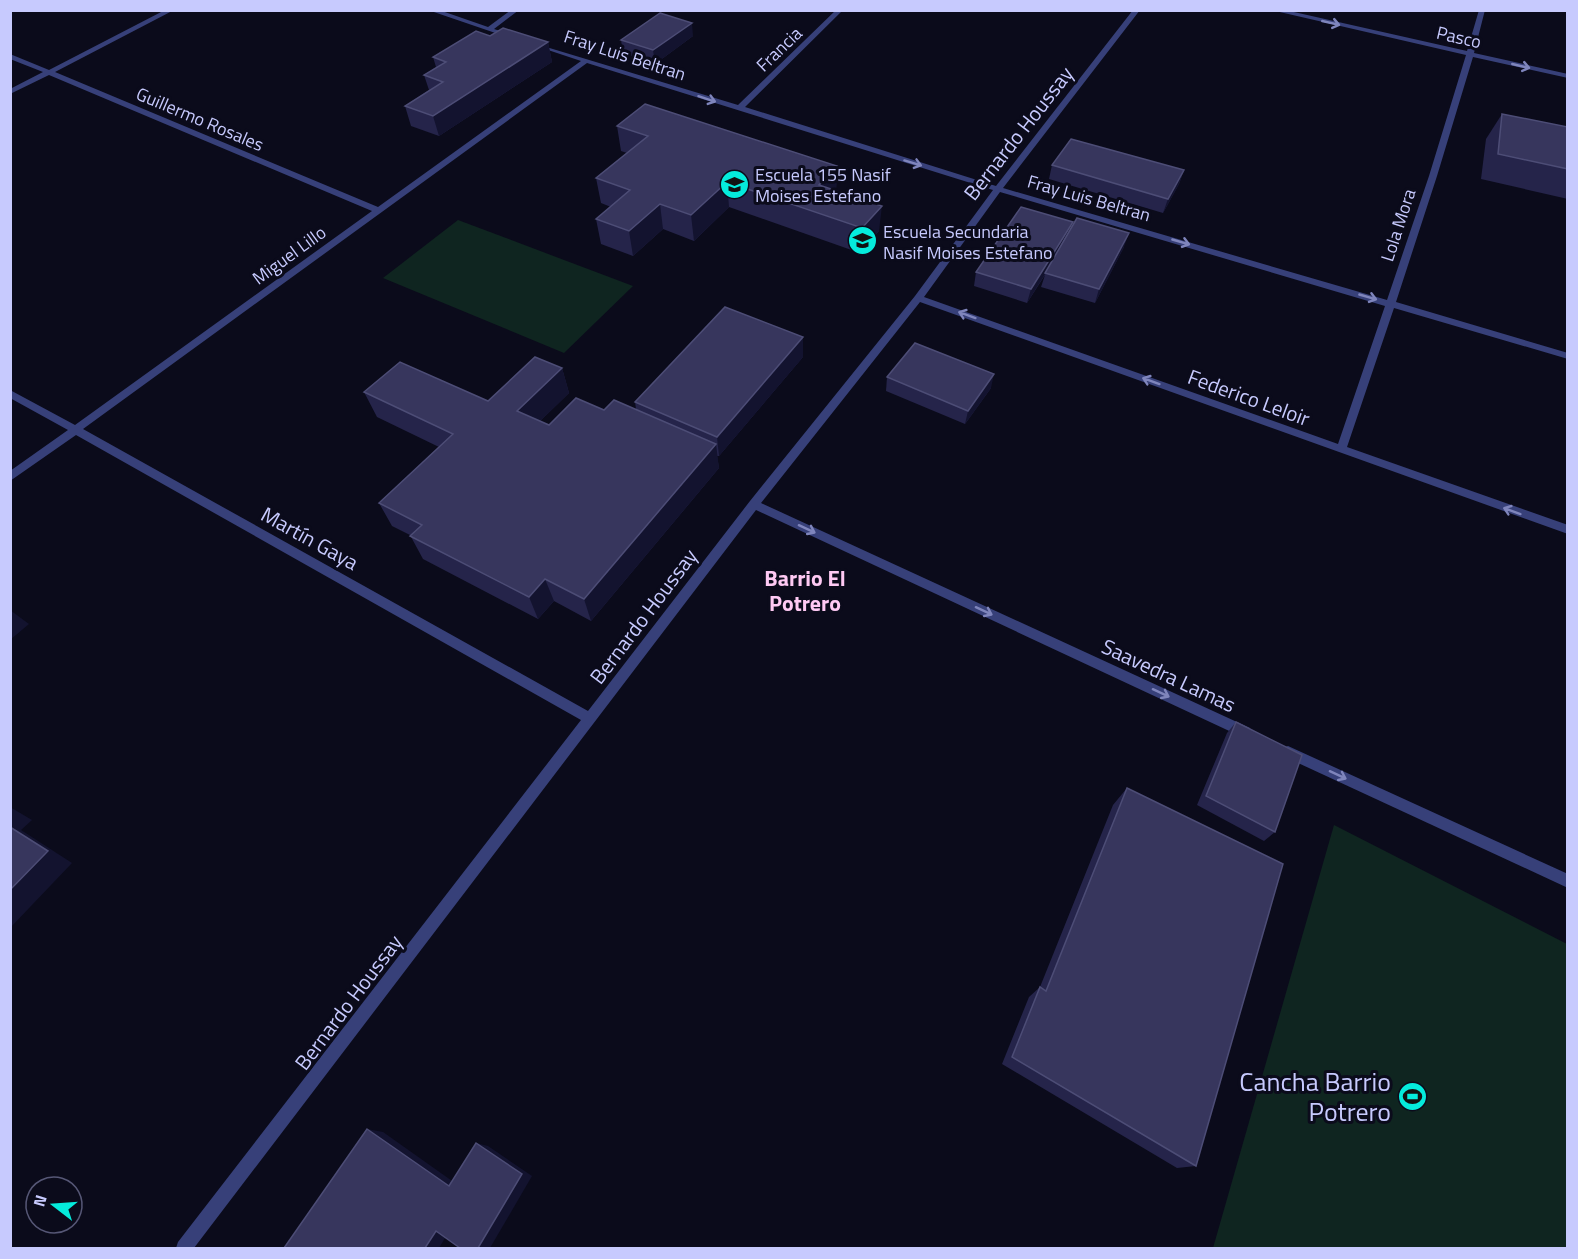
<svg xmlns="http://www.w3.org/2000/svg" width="1578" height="1259" font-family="'Titillium Web',sans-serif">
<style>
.green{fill:#0f2520}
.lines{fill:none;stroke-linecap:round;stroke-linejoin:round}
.street{fill:#374079;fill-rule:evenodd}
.wall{fill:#25244a}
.shaded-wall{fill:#13132f}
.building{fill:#37365d;stroke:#4d4d76;stroke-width:1.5}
.oneway{stroke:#7f85bc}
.labels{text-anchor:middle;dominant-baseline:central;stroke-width:6;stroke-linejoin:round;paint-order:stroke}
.far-street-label{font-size:18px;fill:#c7cafe;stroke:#0b0b1b}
.far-poi-label{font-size:18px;fill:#c7cafe;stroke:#0b0b1b;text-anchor:start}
.street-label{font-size:21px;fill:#c7cafe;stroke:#0b0b1b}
.neighbourhood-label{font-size:22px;font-weight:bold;fill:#fec9f3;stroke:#0b0b1b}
.near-poi-label{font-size:26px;fill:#c7cafe;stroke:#0b0b1b;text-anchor:end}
</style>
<rect width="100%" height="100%" fill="#0b0b1b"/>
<g class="green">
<path d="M458,220L633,286L564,353L383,278Z"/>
<path d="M1334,825L1567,944V1248H1213Z"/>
</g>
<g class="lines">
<g class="street">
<path d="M165,10H174L55,72L378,207L581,61L533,45V43L738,105L836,10H843L745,107L996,186L1133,10H1140L1003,188L1387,300L1429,176L1466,55L1271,10H1285L1467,51L1479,10H1485L1474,53L1568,74V78L1473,57L1437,176L1396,302L1568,353V359L1394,308L1347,447L1568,525V534L920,302L761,503L1250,728L1251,732L1250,736L1245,738L1240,736L756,510L194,1248H176L178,1242L581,720L76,435L10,481V471L68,430L10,398V390L75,425L372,211L49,75L10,94V89L43,72L10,59V54L49,70ZM587,63L993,190L915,296L750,501L588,711L83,429ZM1000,192L1385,306L1338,444L924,297Z"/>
<path d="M428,10H439L488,27L511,10H519L494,29L512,35L513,36L510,38Z"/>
<path d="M1288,746L1568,874V888L1283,756L1281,752L1283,748Z"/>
</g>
</g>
<g class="wall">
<path d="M490,36L548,42L552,62L439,136L411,126L405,106L429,90L424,75L436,67L433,57Z"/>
<path d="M693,36L655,64L623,53L621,40Z"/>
<path d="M1502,114L1568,127V199L1481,179L1486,139Z"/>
<path d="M617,126L837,166L836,191L879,231L860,253L729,207L694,241L663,229L633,256L601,244L596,219L611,207L601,203L596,178L627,153L621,151Z"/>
<path d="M1052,165L1184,170L1179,184L1163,213L1049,179Z"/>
<path d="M1071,228L1124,247L1095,303L1041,287L1045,275L1027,303L974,286L976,272Z"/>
<path d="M803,357L719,456H717L719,468L591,621L554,601L538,619L423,559L410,535L392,526L379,503L439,447L377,417L364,392L488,401L562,368L569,393L540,421L549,425L604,410L636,409L635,402Z"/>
<path d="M887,377L991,388L965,424L886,391Z"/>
<path d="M1236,722L1275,832L1264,841L1197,805L1227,733Z"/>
<path d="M1127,788L1196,1166L1177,1168L1002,1064L1029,997L1040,987L1113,805Z"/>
</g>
<g class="shaded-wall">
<path d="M692,23L693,36L655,64L653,50Z"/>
<path d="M548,42L552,62L439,136L433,116Z"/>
<path d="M837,166L836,192L819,185Z"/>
<path d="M1184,170L1179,184L1163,213L1168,199Z"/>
<path d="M727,182L729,207L694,241L691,215Z"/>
<path d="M660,204L663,229L633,256L629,231Z"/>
<path d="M882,206L879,231L860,253L862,228Z"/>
<path d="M1073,222L1069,236L1027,303L1031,289Z"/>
<path d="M1129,233L1124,247L1095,303L1099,289Z"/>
<path d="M803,337V357L719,456L717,437Z"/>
<path d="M562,368L569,393L525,436L517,411Z"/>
<path d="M994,374L991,388L965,424L968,411Z"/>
<path d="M716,444L719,468L591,621L584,599Z"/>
<path d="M545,579L554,601L538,619L529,597Z"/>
<path d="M10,610L29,624L10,640Z"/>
<path d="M10,807L32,820L21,830L72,863L10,928Z"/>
<path d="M367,1129L383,1132L462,1188L449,1186Z"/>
<path d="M476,1143L488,1146L532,1176L490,1248H478Z"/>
<path d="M450,1230L439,1248H425L436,1231Z"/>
</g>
<g class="building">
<path d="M660,13L692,23L653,50L621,40Z"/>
<path d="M503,28L548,42L433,116L405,106L443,82L424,75L446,62L433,57L476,31L490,36Z"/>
<path d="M645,104L837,166L819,185L882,206L862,228L727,182L691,215L660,204L629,231L596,219L630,190L596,178L648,136L617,126Z"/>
<path d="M1502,114L1568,127V169L1498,154Z"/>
<path d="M1071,139L1184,170L1168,199L1052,165Z"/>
<path d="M1021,207L1073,222L1031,289L976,272Z"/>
<path d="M1077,218L1129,233L1099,289L1045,273Z"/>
<path d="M725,307L803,337L717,437L635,402Z"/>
<path d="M915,343L994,374L968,411L887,377Z"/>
<path d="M535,357L562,368L517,411L549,425L576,398L604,410L614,400L716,444L584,599L545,579L529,597L410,536L422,525L379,503L453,434L364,392L400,362L488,401Z"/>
<path d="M1236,722L1302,755L1275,832L1206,796Z"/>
<path d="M1127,788L1283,864L1196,1166L1012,1057L1040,987L1046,991Z"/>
<path d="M10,827L48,851L10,890Z"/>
<path d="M367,1129L449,1186L476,1143L522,1174L478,1248H460L436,1231L425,1248H284Z"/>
</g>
<defs><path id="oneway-shaft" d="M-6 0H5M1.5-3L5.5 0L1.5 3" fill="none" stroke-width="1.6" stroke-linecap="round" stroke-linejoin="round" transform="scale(1.5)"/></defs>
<g class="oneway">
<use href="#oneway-shaft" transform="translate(1331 23) rotate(13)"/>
<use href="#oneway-shaft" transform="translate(1521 66) rotate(13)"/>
<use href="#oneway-shaft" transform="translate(707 99) rotate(18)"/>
<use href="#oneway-shaft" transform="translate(913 163) rotate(17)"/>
<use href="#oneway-shaft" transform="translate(1181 242) rotate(16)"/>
<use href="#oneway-shaft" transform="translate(1368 297) rotate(16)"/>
<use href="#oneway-shaft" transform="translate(967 315) rotate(-160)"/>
<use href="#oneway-shaft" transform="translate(1151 381) rotate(-160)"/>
<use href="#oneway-shaft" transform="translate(1512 511) rotate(-160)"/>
<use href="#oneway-shaft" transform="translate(807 529) rotate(25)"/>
<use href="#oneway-shaft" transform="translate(984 611) rotate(25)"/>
<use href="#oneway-shaft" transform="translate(1161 693) rotate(25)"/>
<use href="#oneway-shaft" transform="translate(1338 775) rotate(25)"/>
</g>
<defs>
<symbol id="school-disc" viewBox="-11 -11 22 22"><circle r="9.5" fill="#05ebdc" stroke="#0b0b1b"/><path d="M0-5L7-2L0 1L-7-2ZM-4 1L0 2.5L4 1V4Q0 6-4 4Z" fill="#111"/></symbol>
<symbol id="stadium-disc" viewBox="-11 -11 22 22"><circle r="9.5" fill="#05ebdc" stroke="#0b0b1b"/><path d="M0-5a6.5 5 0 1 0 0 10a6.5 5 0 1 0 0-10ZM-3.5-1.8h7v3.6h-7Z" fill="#111"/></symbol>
</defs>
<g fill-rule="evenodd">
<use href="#school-disc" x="718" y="168" width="33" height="33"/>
<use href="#school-disc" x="846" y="224" width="33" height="33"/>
<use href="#stadium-disc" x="1396" y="1080" width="33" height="33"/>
</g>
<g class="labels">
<g class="far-street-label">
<text transform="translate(1459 37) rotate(13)">Pasco</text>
<text transform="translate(779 49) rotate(-44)">Francia</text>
<text transform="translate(625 55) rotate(18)">Fray Luis Beltran</text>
<text transform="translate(200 119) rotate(23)">Guillermo Rosales</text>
<text transform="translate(1089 198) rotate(16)">Fray Luis Beltran</text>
<text transform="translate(1398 225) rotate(-72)">Lola Mora</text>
<text transform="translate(289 255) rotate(-36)">Miguel Lillo</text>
</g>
<g class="far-poi-label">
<text x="755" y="174">Escuela 155 Nasif<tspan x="755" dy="21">Moises Estefano</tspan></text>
<text x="883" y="231">Escuela Secundaria<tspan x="883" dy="21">Nasif Moises Estefano</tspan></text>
</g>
<g class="street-label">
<text transform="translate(1018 133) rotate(-52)">Bernardo Houssay</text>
<text transform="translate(1249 397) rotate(20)">Federico Leloir</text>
<text transform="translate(310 538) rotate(29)">Martín Gaya</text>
<text transform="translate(643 616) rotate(-53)">Bernardo Houssay</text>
<text transform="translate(1169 675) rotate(25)">Saavedra Lamas</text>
<text transform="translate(348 1002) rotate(-53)">Bernardo Houssay</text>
</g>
<g class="neighbourhood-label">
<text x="805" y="578">Barrio El<tspan x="805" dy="25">Potrero</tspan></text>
</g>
<g class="near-poi-label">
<text x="1391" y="1081">Cancha Barrio<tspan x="1391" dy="30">Potrero</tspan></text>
</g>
</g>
<rect width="1578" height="1259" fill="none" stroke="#c7cafe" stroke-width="24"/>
<g transform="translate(54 1205) rotate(287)"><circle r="28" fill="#0b0b1b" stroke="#565776" stroke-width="1.5"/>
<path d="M0-4.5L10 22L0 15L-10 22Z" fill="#05ebdc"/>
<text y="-9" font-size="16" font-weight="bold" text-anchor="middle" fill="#c7cafe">N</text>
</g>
</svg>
